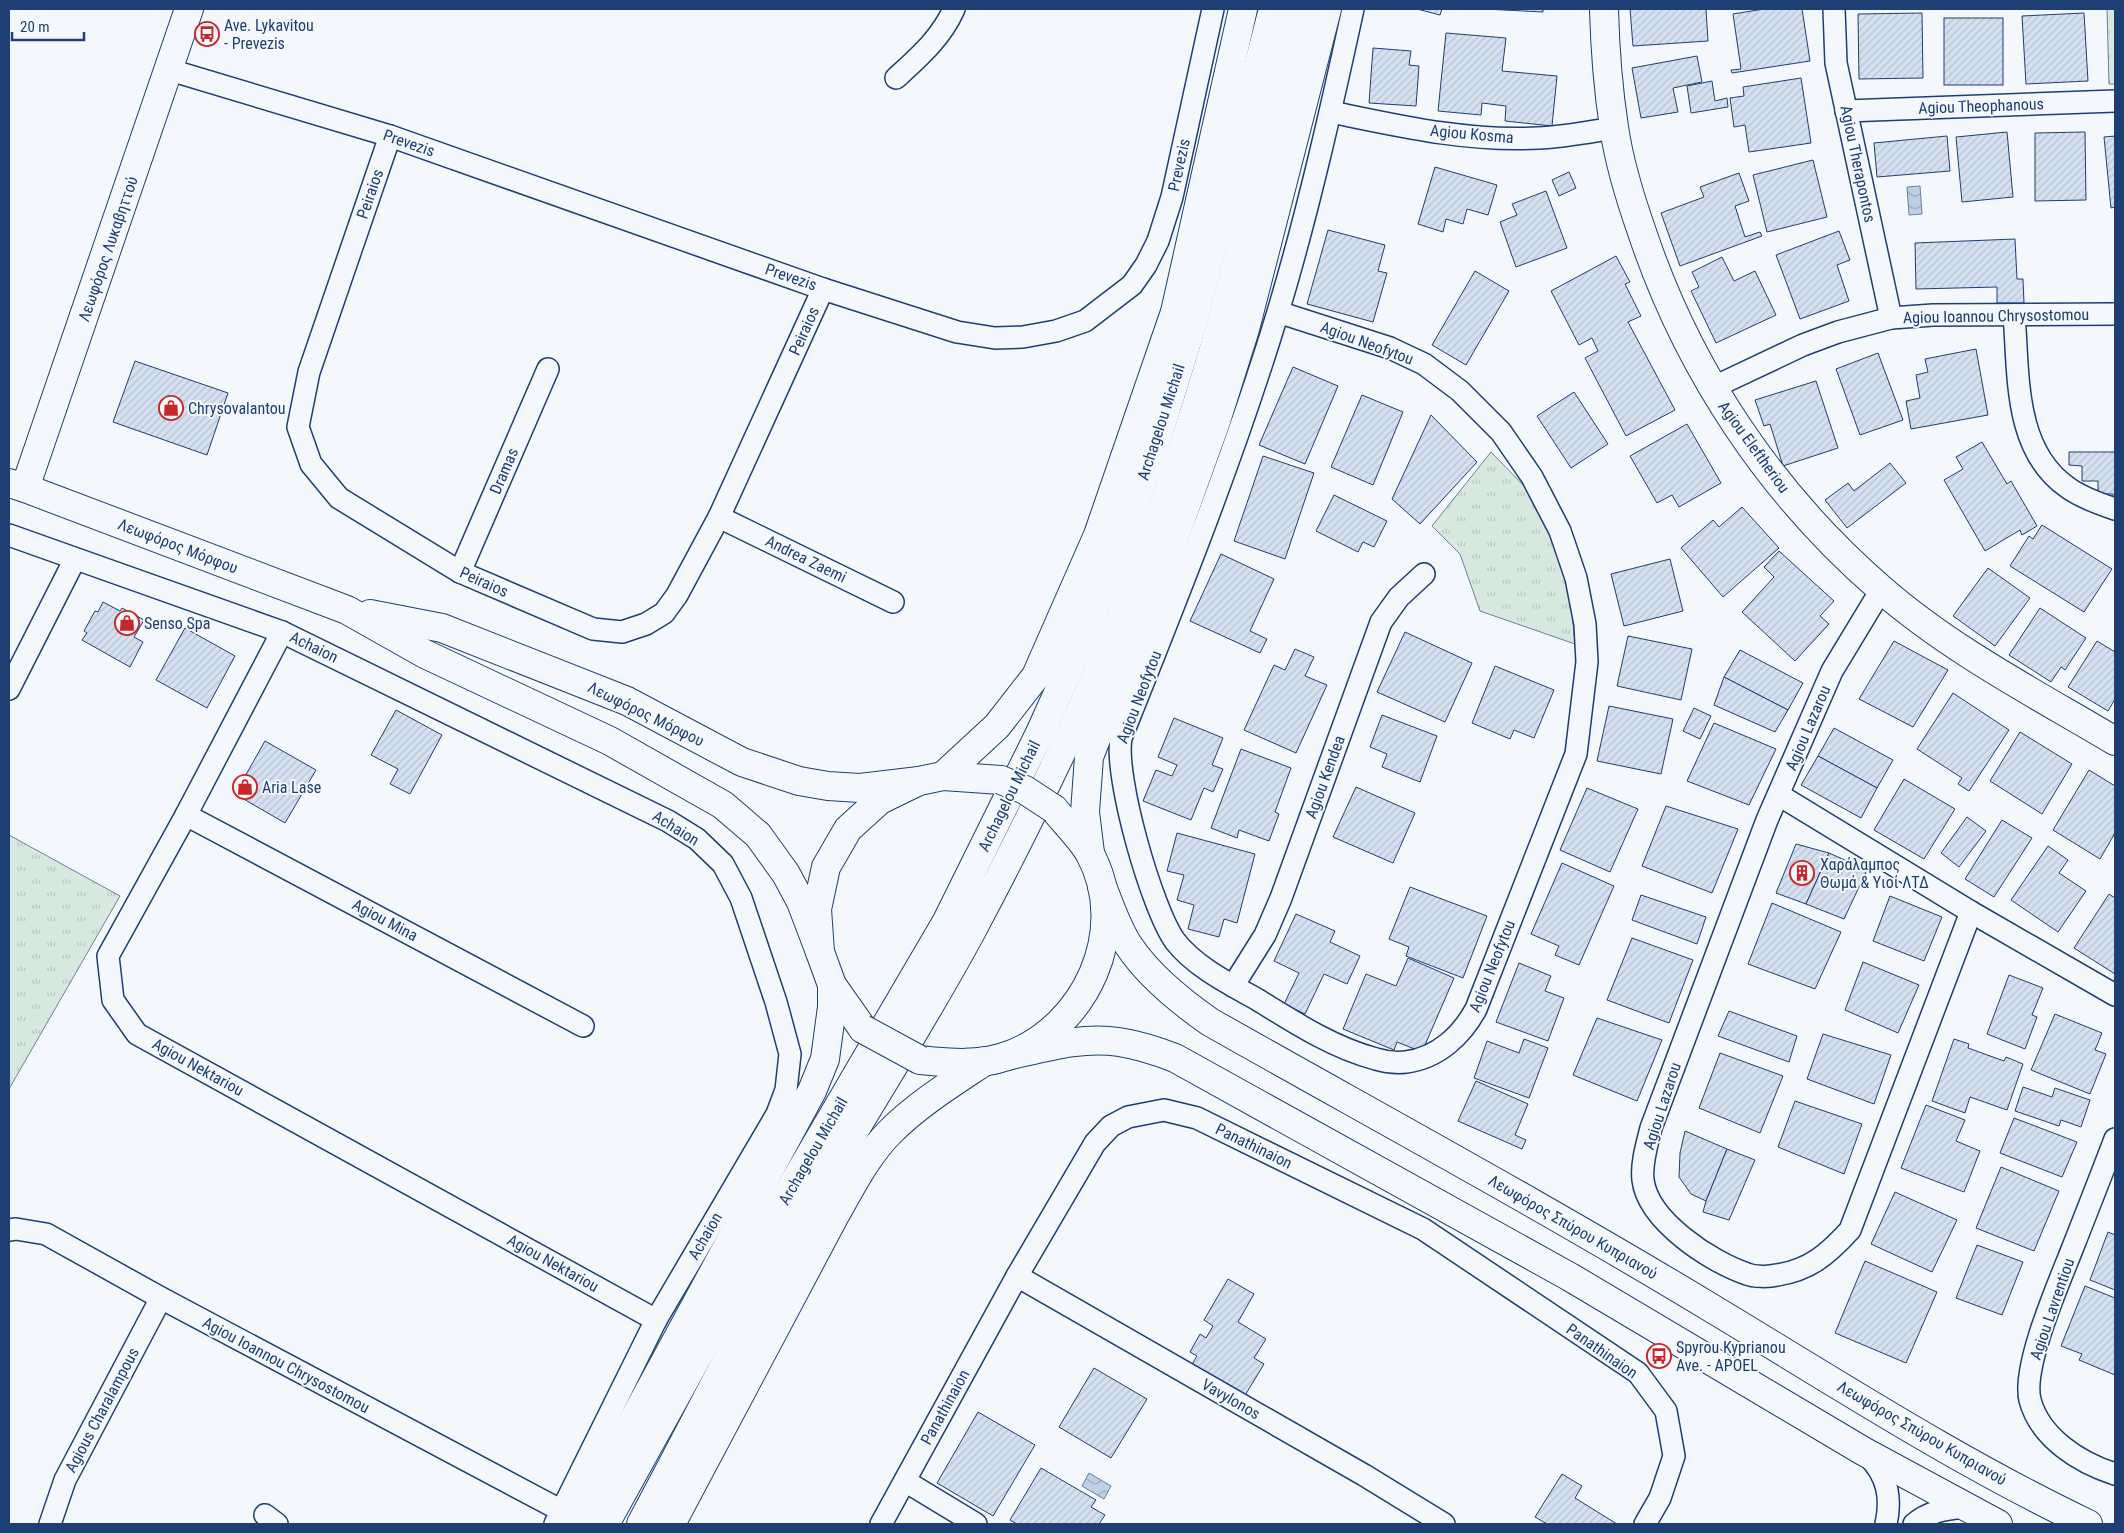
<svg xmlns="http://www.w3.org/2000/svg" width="2124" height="1533" font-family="'Roboto Condensed',sans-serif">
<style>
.park{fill:url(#park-tufts);stroke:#687fa3}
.water{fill:url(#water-waves);stroke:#687fa3}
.building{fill:url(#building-hatch);stroke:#1d3f73}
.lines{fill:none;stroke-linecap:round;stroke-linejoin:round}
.minor-casing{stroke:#1d3f73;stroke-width:24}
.tertiary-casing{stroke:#1d3f73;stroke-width:30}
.secondary-casing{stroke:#1d3f73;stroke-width:30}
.primary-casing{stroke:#1d3f73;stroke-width:30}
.trunk-casing{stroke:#1d3f73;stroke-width:30}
.minor{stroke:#f4f7fb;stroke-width:21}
.tertiary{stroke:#f4f7fb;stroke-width:28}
.secondary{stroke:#f4f7fb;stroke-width:28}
.primary{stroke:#f4f7fb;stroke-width:28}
.trunk{stroke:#f4f7fb;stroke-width:28}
.primary-bridge-casing{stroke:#1d3f73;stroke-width:30;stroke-linecap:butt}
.primary-bridge{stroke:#f4f7fb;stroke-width:28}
.labels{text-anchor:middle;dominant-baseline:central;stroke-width:4;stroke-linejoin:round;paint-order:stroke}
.poi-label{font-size:16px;fill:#1d3f73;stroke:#f4f7fb;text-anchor:start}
.street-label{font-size:16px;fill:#1d3f73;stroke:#f4f7fb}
</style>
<defs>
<pattern id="park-tufts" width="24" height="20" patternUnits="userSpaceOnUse" patternTransform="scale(1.25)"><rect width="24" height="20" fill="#d7e8df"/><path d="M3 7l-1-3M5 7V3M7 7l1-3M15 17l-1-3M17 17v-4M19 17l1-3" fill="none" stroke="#b8c8c3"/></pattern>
<pattern id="water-waves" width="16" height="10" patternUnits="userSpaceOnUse" patternTransform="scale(1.25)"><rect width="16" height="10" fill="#bed0e5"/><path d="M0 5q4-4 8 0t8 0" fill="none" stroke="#9aaabe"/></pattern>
<pattern id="building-hatch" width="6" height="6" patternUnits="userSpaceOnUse" patternTransform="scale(1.25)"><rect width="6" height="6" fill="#d5e0f0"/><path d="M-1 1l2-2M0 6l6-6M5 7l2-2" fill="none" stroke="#b6c1d1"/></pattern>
</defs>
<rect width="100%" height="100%" fill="#f4f7fb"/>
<g class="park">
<path d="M2107,9H2115V84H2109Z"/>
<path d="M1491,452L1529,491L1568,569L1575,644L1480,611L1460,554L1432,526Z"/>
<path d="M9,835L120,896L9,1089Z"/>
</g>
<g class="water">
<path d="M1920,186L1922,214L1909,215L1907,187Z"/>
<path d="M1089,1473L1111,1486L1104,1499L1082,1486Z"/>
</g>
<g class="building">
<path d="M1417,9H1442L1440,15Z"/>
<path d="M1485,9H1543V12Z"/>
<path d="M1630,9H1706L1708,41L1633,46Z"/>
<path d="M1764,9H1802L1810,61L1732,73L1731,70L1741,69L1733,14Z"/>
<path d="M1922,13L1923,78L1859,79L1858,14Z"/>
<path d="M2084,13L2088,81L2026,84L2022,16Z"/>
<rect x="1944" y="18" width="59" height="67"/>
<path d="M1446,33L1506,38L1502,71L1557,76L1552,126L1505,121L1506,106L1482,103L1481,115L1438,111Z"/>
<path d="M1373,48L1411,51L1409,65L1419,66L1416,106L1369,103Z"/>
<path d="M1697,56L1702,82L1673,88L1678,112L1641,118L1632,68Z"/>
<path d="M1801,78L1811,143L1749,152L1745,125L1734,127L1730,98L1744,96L1743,87Z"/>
<path d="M1712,81L1715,101L1727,98L1728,107L1691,113L1687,86Z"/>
<path d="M2007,132L2013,197L1962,202L1956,137Z"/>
<path d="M2085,132L2086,200L2035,201V133Z"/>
<path d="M1947,136L1950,171L1877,177L1874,143Z"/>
<path d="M2115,136V207L2111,208L2104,137Z"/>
<path d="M1813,160L1827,217L1767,232L1753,175Z"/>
<path d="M1435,167L1497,185L1488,215L1467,209L1463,224L1446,219L1443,232L1418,224Z"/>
<path d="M1569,172L1576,188L1559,196L1552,180Z"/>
<path d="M1739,173L1749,201L1735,206L1745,237L1760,232L1762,236L1680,266L1661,213L1704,197L1700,187Z"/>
<path d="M1546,191L1567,248L1516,267L1500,222L1517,215L1512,204Z"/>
<path d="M1328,230L1385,245L1378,271L1387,273L1373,322L1307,304Z"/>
<path d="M1839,231L1850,260L1837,265L1849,301L1800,319L1776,255Z"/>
<path d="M2015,239L2017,279H2023L2024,303H1997V287L1916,289L1915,243Z"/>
<path d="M1616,256L1630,282L1625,284L1641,316L1628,322L1675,410L1626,436L1585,358L1598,351L1592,338L1579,345L1551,291Z"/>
<path d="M1722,257L1734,281L1755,271L1776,315L1716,343L1691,291L1699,287L1692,272Z"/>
<path d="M1475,271L1509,291L1466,365L1432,345Z"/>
<path d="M1976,349L1988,415L1911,429L1906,401L1920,398L1916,375L1928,372L1925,359Z"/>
<path d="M1878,353L1903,420L1860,435L1836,369Z"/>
<path d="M135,361L228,393L207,455L113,422Z"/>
<path d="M1293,367L1338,386L1305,464L1259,445Z"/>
<path d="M1816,381L1838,448L1783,466L1770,424L1764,426L1755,400Z"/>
<path d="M1574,392L1608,444L1571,468L1537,416Z"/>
<path d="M1362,395L1403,412L1373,485L1331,467Z"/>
<path d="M1431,415L1477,462L1420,524L1392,499Z"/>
<path d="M1687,424L1721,483L1679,507L1672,495L1657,503L1630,456Z"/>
<path d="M1982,442L2007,484L2011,481L2037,526L2022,535L2020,530L1985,551L1944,480L1963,469L1956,457Z"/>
<path d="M2069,452H2115V502H2113V494H2098V481H2082V466L2069,465Z"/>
<path d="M1263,456L1314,473L1285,559L1234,541Z"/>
<path d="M1890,463L1906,483L1847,528L1825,500L1848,483L1854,491Z"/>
<path d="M1334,495L1387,521L1374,547L1363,542L1358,552L1316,531Z"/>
<path d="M1742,507L1779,548L1723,597L1681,548L1713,520L1719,527Z"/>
<path d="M2042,525L2112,569L2084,612L2010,566L2029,536L2033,539Z"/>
<path d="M1779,551L1834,601L1820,616L1829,624L1795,661L1742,612L1774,577L1764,567Z"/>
<path d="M1221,554L1274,579L1250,631L1267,639L1260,653L1190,621Z"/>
<path d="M1670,559L1683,611L1624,626L1611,574Z"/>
<path d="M1988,568L2030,598L1995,646L1953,616Z"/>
<path d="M103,602L120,611L122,608L144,620L134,637L143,642L130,667L82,640L87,633L84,631L95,611L98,612Z"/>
<path d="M2040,608L2086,638L2065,670L2061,667L2051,682L2009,655Z"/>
<path d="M185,628L235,656L207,708L156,680Z"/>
<path d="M1405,632L1472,663L1445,722L1377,692Z"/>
<path d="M1628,636L1692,649L1681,700L1617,686Z"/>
<path d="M1894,641L1948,670L1913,727L1859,699Z"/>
<path d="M2097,641L2115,652V699L2108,711L2068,687Z"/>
<path d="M1295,649L1314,657L1305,676L1327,685L1296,753L1244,730L1274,665L1285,670Z"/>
<path d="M1740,650L1803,683L1788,710L1724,677Z"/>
<path d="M1495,666L1554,690L1534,738L1514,730L1510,739L1472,723Z"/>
<path d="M1724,677L1788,710L1775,732L1714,705Z"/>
<path d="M1953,693L2009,730L1969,791L1958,784L1962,778L1917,749Z"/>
<path d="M1609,706L1673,719L1661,774L1597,761Z"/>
<path d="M1694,708L1711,716L1700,739L1683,731Z"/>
<path d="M396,710L442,735L410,794L390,784L398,769L371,755Z"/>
<path d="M1382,715L1437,736L1420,782L1382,767L1387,754L1370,747Z"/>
<path d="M1174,718L1223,738L1212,765L1223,769L1213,792L1204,788L1191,820L1143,801L1156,770L1172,776L1177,765L1158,757Z"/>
<path d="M1714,723L1776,749L1749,805L1687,781Z"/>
<path d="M1834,728L1893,760L1877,788L1818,756Z"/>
<path d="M2020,732L2072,764L2042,814L1990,781Z"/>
<path d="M265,741L316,770L285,823L235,794Z"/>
<path d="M1241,749L1291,768L1275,812L1279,814L1269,841L1239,830L1237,838L1211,828Z"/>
<path d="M1818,756L1877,788L1861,818L1801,785Z"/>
<path d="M2089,770L2115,786V833L2100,859L2053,830Z"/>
<path d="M1904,779L1955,809L1924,859L1874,830Z"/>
<path d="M1356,787L1415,813L1393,863L1333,837Z"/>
<path d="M1587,788L1638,809L1610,872L1560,850Z"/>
<path d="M1666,806L1738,829L1712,893L1642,866Z"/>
<path d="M1967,817L1986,831L1959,867L1941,853Z"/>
<path d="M2002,820L2032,838L1994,897L1965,879Z"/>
<path d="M1177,833L1255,854L1237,923L1224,919L1219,937L1188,929L1194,905L1177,900L1184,875L1167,871Z"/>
<path d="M1796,844L1829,853L1806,904L1776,893Z"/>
<path d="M2048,846L2068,860L2059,873L2086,891L2058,932L2011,900Z"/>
<path d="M1829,853L1867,870L1844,919L1806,904Z"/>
<path d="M1562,863L1614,886L1579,965L1555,955L1559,946L1531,934Z"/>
<path d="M1410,887L1487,916L1463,978L1406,956L1409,947L1389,939Z"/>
<path d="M2109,894L2115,898V974L2074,948Z"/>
<path d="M1641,895L1706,917L1697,944L1632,920Z"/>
<path d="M1890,896L1942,917L1924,961L1873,941Z"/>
<path d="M1772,903L1841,932L1815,989L1748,964Z"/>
<path d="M1296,914L1335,931L1330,942L1360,956L1347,984L1324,974L1305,1014L1284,1004L1299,973L1274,961Z"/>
<path d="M1632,938L1693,960L1669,1023L1607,1000Z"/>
<path d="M1408,958L1454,978L1422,1052L1397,1042L1394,1050L1343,1029L1366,974L1396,986Z"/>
<path d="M1863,962L1919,985L1898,1033L1845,1010Z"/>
<path d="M1519,963L1551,976L1545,991L1564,998L1548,1041L1496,1022Z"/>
<path d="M2009,975L2043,988L2032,1015L2037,1017L2025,1049L1987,1034Z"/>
<path d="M1729,1011L1797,1036L1789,1062L1718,1036Z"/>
<path d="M2055,1014L2102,1033L2095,1050L2106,1054L2090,1094L2031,1070Z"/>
<path d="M1597,1018L1662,1040L1637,1101L1573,1075Z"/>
<path d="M1823,1034L1891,1055L1874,1104L1807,1079Z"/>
<path d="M1524,1039L1548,1048L1529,1098L1474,1078L1487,1041L1519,1053Z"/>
<path d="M1954,1039L1969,1044L1968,1048L2004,1061L2006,1057L2023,1064L2007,1110L1970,1097L1965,1113L1932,1101Z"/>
<path d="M1720,1053L1783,1076L1760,1133L1699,1108Z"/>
<path d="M1476,1081L1528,1104L1515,1135L1526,1140L1522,1149L1458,1121Z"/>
<path d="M2023,1087L2052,1097L2055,1088L2090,1100L2081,1127L2061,1120L2059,1126L2015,1111Z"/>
<path d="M1795,1101L1862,1124L1844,1174L1778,1147Z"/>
<path d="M1926,1105L1965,1120L1956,1141L1980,1151L1964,1192L1901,1168Z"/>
<path d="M2014,1118L2077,1142L2062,1177L2000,1153Z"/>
<path d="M1685,1131L1727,1149L1706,1201L1691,1194L1679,1177L1680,1153Z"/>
<path d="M1727,1149L1755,1160L1729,1220L1703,1212L1706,1201Z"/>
<path d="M2001,1167L2059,1191L2034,1251L1976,1228Z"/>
<path d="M1895,1192L1957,1220L1932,1272L1871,1244Z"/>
<path d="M2108,1232L2115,1235V1290L2090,1280Z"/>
<path d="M1977,1245L2023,1262L2002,1315L1956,1298Z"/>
<path d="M1865,1261L1937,1292L1906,1363L1835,1333Z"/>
<path d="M1228,1279L1254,1294L1238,1322L1266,1339L1254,1358L1264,1364L1244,1397L1191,1366L1197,1356L1190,1352L1200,1334L1206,1338L1213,1326L1204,1320Z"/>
<path d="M2085,1286L2115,1298V1375L2079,1360L2082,1354L2061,1346Z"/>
<path d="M1094,1368L1147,1399L1111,1458L1059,1427Z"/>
<path d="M978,1412L1035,1445L993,1516L937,1483Z"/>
<path d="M1041,1468L1096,1500L1091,1507L1105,1515L1099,1524H1017L1010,1520Z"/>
<path d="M1562,1474L1582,1486L1575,1498L1617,1524H1547L1535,1517Z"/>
</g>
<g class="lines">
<defs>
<g id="minor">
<path d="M1834,9L1836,63L1891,318"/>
<path d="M170,70L390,136L823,289L957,332L995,338L1023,337L1056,331L1085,321L1132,285L1146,265L1158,241L1172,197L1213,9"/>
<path d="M896,78C919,57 941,38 954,9"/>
<path d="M1846,111L2115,101"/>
<path d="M1331,112C1399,126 1468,142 1538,138C1564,137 1589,132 1614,128"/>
<path d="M390,136L309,372L298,427L311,464L339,498L460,572L593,629L622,632L646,624L664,613L677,595L719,517L823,289"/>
<path d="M1278,312L1390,348L1424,364L1460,391L1501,432L1532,477L1560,531L1576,578L1585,624L1587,662L1576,754L1476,1009C1462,1035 1438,1058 1406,1062C1397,1063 1386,1062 1376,1059C1334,1048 1295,1023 1258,1000C1230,984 1195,967 1175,941C1152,909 1114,777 1121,738C1177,598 1234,457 1278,312C1308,212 1331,110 1353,9"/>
<path d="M2014,315C2019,373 2013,449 2067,487C2080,497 2100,504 2115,509"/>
<path d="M1712,388L1803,345L1838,332L1891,318L1933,315L2115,314"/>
<path d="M719,517L893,602"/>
<path d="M9,535L282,632L668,821L697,839L723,864L741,898L776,1002L790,1054L786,1090L777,1114L656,1320L555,1524"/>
<path d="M460,572L548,369"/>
<path d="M1881,590L1832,671L1767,820L1651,1128C1647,1144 1641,1164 1643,1180C1648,1221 1711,1262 1747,1274C1754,1277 1769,1277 1777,1275C1810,1270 1828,1254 1850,1230L1971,912"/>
<path d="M282,632L186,815L108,956L113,1000L137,1034L656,1320"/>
<path d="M9,689L75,559"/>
<path d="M1779,795L1971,912L2115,995"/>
<path d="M186,815L583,1026"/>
<path d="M1233,986L1265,935L1281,898L1381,622L1399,597L1424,574"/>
<path d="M2115,1139C2101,1176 2086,1214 2071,1252C2058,1285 2022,1367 2030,1400C2040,1438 2080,1463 2115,1474"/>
<path d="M9,1230L16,1229L46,1234L161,1298L562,1511"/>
<path d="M1017,1276L1364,1475L1444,1524"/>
<path d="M1868,1456C1887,1475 1892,1497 1886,1524"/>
<path d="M905,1481L976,1524"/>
<path d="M265,1515L277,1524"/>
<path d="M50,1524L65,1480L161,1298"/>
<path d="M881,1524L1017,1276L1095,1143L1111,1126L1128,1117L1164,1110L1197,1118L1423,1229L1638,1373L1666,1411L1674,1456L1660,1498L1645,1524"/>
<path d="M1914,1524C1928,1512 1945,1509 1963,1507"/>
</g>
<path id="tertiary" d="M1604,9C1605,48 1608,88 1614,127C1619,162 1630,198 1642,232C1688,370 1771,494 1881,589C1951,650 2036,694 2115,741"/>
<path id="secondary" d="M9,483L25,488L189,9"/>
<g id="primary">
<path d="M25,488L347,610L425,654L610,741L723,805L758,835L786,874L801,902L820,952"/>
<path d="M370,614L442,628L627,701L742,762L799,781L828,786L860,788L919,781"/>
<path d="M1102,886C1110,906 1117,928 1129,946C1149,976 1180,1001 1210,1022C1378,1117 1548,1209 1713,1309C1836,1383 1958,1462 2088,1524"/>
<path d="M863,1029L832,985L820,952L817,909L826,867L848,829L880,800L919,781L943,776L1001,780"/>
<path d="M1007,1056C1043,1048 1082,1036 1119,1042C1138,1045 1157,1051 1175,1058L1570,1277L1863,1451L1998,1524"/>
<path d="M920,1060C950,1063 979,1066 1007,1056C1086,1028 1131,930 1090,854C1081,838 1065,823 1054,809"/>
</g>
<g id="trunk">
<path d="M943,776L997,726L1036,676L1098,535L1175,312L1243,9"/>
<path d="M1090,853L1085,812L1089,757L1164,566L1215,424L1245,329L1327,9"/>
<path d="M577,1524L812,1091L825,1059L832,1007V985"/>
<path d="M605,1524L789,1191L947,921L1040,733L1081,642L1119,549L1152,454L1194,319L1273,9"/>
<path d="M641,1524C698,1418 752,1309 811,1204C863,1113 921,1025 971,932C1020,840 1067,745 1108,648C1153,544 1189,434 1221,325L1301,9"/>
<path d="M671,1524L835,1215C851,1187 867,1155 890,1132C918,1104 952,1083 985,1061"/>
</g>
</defs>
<use href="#minor" class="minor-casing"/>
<use href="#tertiary" class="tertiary-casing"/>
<use href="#secondary" class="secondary-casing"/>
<use href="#primary" class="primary-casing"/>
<use href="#trunk" class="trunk-casing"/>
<use href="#minor" class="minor"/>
<use href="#tertiary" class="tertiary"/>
<use href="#secondary" class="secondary"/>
<use href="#primary" class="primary"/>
<use href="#trunk" class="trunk"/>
<defs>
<g id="primary-bridge">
<path d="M1001,780L1025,790L1054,809"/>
<path d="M863,1029L920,1060"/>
</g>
</defs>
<use href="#primary-bridge" class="primary-bridge-casing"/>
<use href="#primary-bridge" class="primary-bridge"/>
</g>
<defs>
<symbol id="bus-ring" viewBox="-11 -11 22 22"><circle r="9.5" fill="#f4f7fb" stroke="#c62828" stroke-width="1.5"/><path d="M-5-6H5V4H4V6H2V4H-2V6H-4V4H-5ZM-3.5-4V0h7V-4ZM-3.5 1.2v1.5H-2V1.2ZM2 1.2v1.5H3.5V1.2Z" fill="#c62828"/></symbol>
<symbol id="shop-ring" viewBox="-11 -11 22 22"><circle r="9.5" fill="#f4f7fb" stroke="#c62828" stroke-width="1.5"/><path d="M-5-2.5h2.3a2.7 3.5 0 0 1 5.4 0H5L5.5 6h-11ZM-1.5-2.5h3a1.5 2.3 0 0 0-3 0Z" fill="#c62828"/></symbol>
<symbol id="building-ring" viewBox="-11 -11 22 22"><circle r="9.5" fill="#f4f7fb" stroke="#c62828" stroke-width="1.5"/><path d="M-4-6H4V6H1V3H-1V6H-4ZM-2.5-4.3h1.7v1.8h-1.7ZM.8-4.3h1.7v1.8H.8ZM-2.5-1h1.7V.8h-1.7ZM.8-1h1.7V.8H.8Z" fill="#c62828"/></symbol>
</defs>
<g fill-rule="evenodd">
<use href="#bus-ring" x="193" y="20" width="28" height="28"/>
<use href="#shop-ring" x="157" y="394" width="28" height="28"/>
<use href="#shop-ring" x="113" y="609" width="28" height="28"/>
<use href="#shop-ring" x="231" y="773" width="28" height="28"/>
<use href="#building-ring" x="1788" y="859" width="28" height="28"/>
<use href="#bus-ring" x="1645" y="1342" width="28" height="28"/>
</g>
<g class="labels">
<g class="poi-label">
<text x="224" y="25">Ave. Lykavitou<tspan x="224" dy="18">- Prevezis</tspan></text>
<text x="188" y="408">Chrysovalantou</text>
<text x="144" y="623">Senso Spa</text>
<text x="262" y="787">Aria Lase</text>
<text x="1820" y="864">Χαράλαμπος<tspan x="1820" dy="18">Θωμά &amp; Υιοί ΛΤΔ</tspan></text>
<text x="1676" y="1347">Spyrou Kyprianou<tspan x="1676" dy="18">Ave. - APOEL</tspan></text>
</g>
<g class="street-label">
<text transform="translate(1981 106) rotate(-2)">Agiou Theophanous</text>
<text transform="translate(1472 134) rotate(5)">Agiou Kosma</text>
<text transform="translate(409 143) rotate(19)">Prevezis</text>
<text transform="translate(1858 164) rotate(78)">Agiou Therapontos</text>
<text transform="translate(1179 165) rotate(-78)">Prevezis</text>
<text transform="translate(370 194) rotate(-71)">Peiraios</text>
<text transform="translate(108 249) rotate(-71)">Λεωφόρος Λυκαβηττού</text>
<text transform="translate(791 277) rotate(19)">Prevezis</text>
<text transform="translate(1996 316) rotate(-1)">Agiou Ioannou Chrysostomou</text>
<text transform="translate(804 331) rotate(-66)">Peiraios</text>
<text transform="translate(1367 343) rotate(20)">Agiou Neofytou</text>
<text transform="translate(1161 422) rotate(-72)">Archagelou Michail</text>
<text transform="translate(1754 447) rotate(54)">Agiou Eleftheriou</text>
<text transform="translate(504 471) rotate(-67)">Dramas</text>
<text transform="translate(178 546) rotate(21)">Λεωφόρος Μόρφου</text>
<text transform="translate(806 559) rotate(26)">Andrea Zaemi</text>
<text transform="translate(484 582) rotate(24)">Peiraios</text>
<text transform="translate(314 647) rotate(26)">Achaion</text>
<text transform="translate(1139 697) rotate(-69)">Agiou Neofytou</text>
<text transform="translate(646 714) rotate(26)">Λεωφόρος Μόρφου</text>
<text transform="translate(1808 728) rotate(-67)">Agiou Lazarou</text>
<text transform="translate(1325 777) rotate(-70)">Agiou Kendea</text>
<text transform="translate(1009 796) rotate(-64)">Archagelou Michail</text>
<text transform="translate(676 828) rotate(32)">Achaion</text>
<text transform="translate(385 920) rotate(28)">Agiou Mina</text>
<text transform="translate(1492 966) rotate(-68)">Agiou Neofytou</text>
<text transform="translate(198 1067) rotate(29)">Agiou Nektariou</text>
<text transform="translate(1662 1106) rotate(-72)">Agiou Lazarou</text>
<text transform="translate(1254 1146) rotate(26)">Panathinaion</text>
<text transform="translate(813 1151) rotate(-60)">Archagelou Michail</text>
<text transform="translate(1573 1227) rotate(30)">Λεωφόρος Σπύρου Κυπριανού</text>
<text transform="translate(705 1236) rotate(-60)">Achaion</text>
<text transform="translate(553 1263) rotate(29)">Agiou Nektariou</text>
<text transform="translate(2052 1309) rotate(-71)">Agiou Lavrentiou</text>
<text transform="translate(1602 1351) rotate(35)">Panathinaion</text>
<text transform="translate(286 1365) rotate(28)">Agiou Ioannou Chrysostomou</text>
<text transform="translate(1231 1399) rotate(30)">Vavylonos</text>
<text transform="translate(945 1407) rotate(-61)">Panathinaion</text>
<text transform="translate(102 1410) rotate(-62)">Agious Charalampous</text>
<text transform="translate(1922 1433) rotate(30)">Λεωφόρος Σπύρου Κυπριανού</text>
</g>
</g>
<rect width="2124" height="1533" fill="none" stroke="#1d3f73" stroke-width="20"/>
<path d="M12 32v8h72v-8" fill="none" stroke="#1d3f73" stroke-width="2.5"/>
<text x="20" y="32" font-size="15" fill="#1d3f73" stroke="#f4f7fb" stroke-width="4" paint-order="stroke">20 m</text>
</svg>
